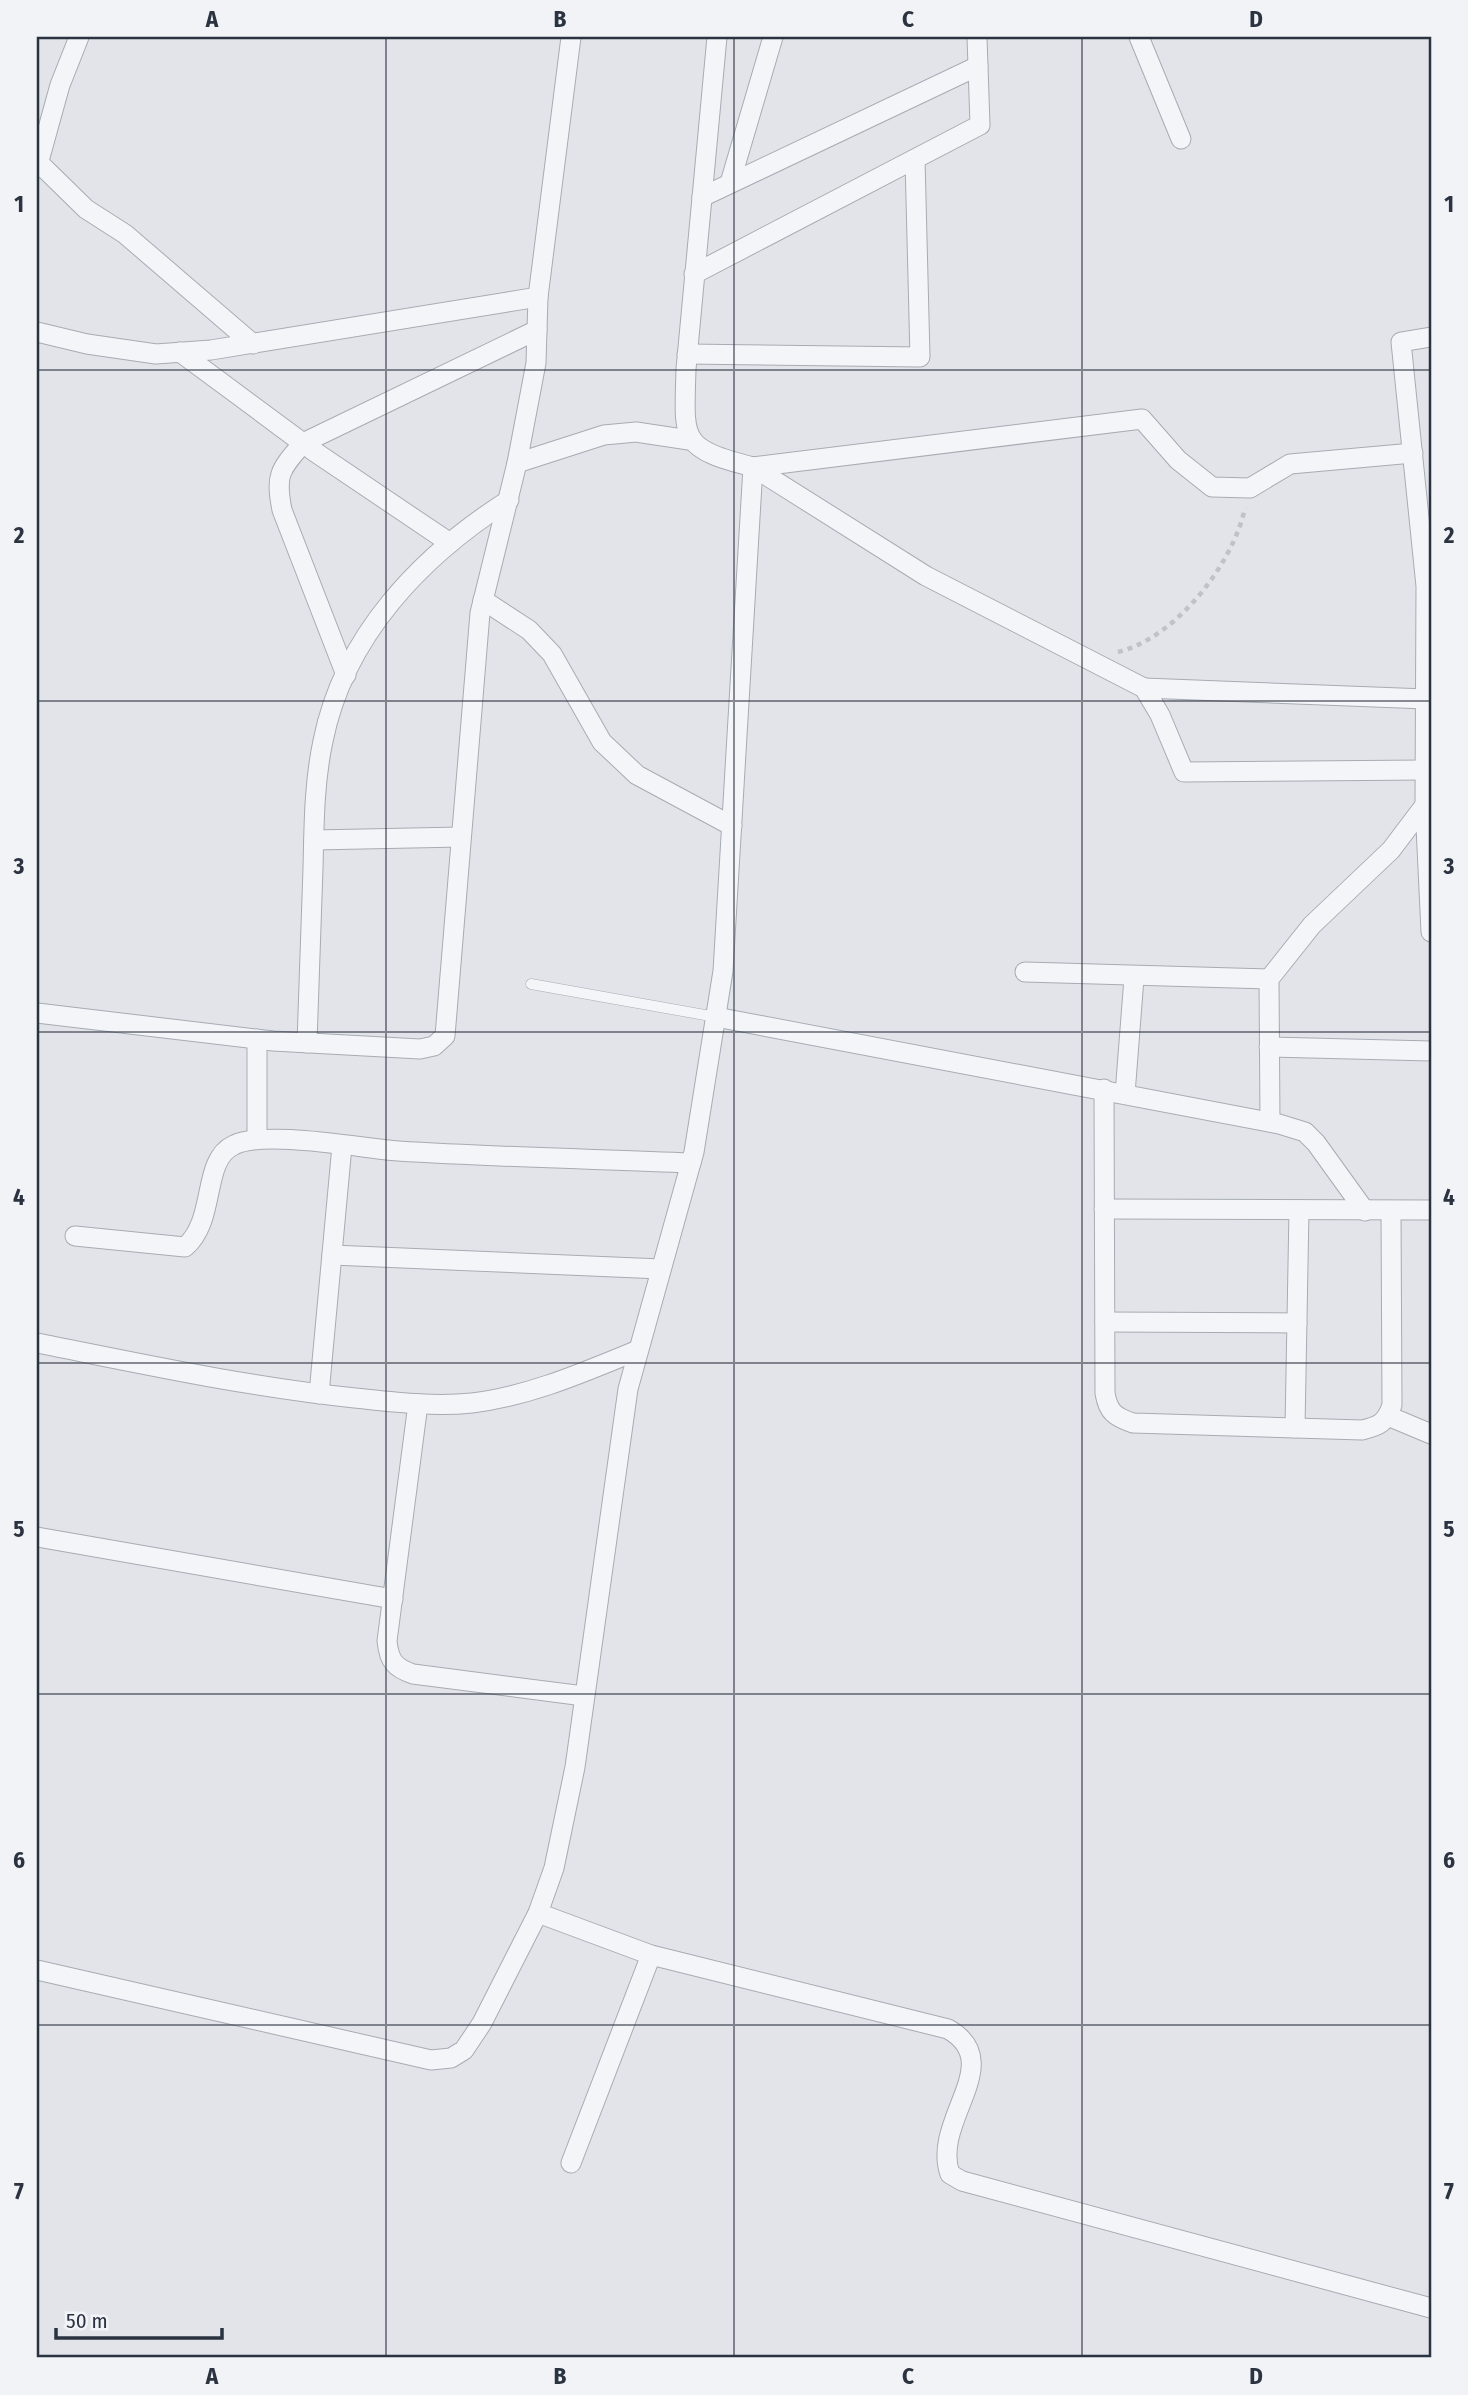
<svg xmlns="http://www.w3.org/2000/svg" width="1468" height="2395" font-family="'Fira Sans Condensed',sans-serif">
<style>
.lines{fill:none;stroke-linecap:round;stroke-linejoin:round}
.service-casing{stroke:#a7abb3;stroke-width:11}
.minor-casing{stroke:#a7abb3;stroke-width:21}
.path{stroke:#c0c2c8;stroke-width:4.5;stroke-dasharray:5 5;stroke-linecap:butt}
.service{stroke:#f4f5f8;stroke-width:10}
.minor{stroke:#f4f5f8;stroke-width:19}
.grid{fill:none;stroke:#2b3240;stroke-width:2;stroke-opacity:0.55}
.neatline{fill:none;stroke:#2b3240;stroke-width:2.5}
.grid-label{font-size:23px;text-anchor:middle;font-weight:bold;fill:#2b3240}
</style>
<rect width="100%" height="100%" fill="#e2e4e9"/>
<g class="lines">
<defs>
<path id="service" d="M531,984L716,1017"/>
<g id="minor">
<path d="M1139,37L1181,139"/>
<path d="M38,162L86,209L125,234L253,344"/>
<path d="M37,168L60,85L79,37"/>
<path d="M730,183L773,37"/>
<path d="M702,197L978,66"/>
<path d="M694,274L980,125L977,37"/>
<path d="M37,332L87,344L156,354L211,350L538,297"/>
<path d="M1431,337L1401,342L1426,586L1425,805L1431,932"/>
<path d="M180,352L315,452L450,543"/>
<path d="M687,354L920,357L915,159"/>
<path d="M517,463L604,435L636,432L689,440"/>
<path d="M753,467L926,576L1144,688L1160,715L1184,772L1425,770"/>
<path d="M753,467L1142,419L1178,460L1212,487L1250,488L1290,464L1413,453"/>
<path d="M483,600L529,630L552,654L602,742L637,775L732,826"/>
<path d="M346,675L282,510C275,474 280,470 303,443L537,330"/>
<path d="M1144,688L1426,699"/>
<path d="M314,840L461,837"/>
<path d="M1025,972L1269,979"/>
<path d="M37,1013L273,1041L420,1049L434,1046L445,1036L480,613L517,463L536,363L538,297L571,37"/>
<path d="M716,1017L1279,1124L1305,1132L1316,1143L1365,1211"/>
<path d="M257,1039V1138"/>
<path d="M307,1043C309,985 311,926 313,868C314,826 314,783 323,741C344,636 421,556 509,500"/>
<path d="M1269,1047L1431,1051"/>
<path d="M1104,1089L1105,1393C1108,1412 1115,1417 1133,1423L1362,1430C1379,1426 1386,1423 1392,1405L1391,1211"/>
<path d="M1125,1094L1134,978"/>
<path d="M1270,1122L1269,979L1312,925L1391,850L1425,805"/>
<path d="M1104,1209L1431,1210"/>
<path d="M75,1236L185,1247C217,1220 201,1160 234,1145C265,1130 360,1148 398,1151C495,1157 593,1159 691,1163"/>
<path d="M332,1255L661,1269"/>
<path d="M1105,1322L1297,1323"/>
<path d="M37,1343C143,1364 248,1387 355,1398C394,1402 433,1407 472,1403C530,1396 584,1372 638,1350"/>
<path d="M319,1394L342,1146"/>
<path d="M418,1404L387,1641C389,1661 395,1668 413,1674L584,1696"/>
<path d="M1388,1416L1431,1434"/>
<path d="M1295,1428L1299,1210"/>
<path d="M37,1537L393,1599"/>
<path d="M538,1913L651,1955L948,2029C1008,2063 931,2120 950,2174L962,2181L1431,2308"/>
<path d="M37,1970L431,2060L451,2058L464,2050L482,2023L538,1913L554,1868L575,1767L628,1389L694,1152L723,971L753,467C679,448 684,441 686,369L717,37"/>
<path d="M571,2163L651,1955"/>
</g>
</defs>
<use href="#service" class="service-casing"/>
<use href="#minor" class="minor-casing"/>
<path class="path" d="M1118,652C1176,638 1233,564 1245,508"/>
<use href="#service" class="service"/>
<use href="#minor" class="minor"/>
</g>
<path class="grid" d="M386,37V2358M734,37V2358M1082,37V2358M37,370H1431M37,701H1431M37,1032H1431M37,1363H1431M37,1694H1431M37,2025H1431"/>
<rect width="1468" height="2395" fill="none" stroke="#f1f3f7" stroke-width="77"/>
<path d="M56 2328v10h166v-10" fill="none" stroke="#2b3240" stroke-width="3.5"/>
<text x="66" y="2328" font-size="21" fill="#2b3240" stroke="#f1f3f7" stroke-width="5" paint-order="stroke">50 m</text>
<rect x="38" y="38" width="1392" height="2318" class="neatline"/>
<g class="grid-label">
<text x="212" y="27">A</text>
<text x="560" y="27">B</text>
<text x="908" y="27">C</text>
<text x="1256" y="27">D</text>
<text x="19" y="212">1</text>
<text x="1449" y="212">1</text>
<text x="19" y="543">2</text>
<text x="1449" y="543">2</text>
<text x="19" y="874">3</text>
<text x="1449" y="874">3</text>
<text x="19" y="1205">4</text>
<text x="1449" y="1205">4</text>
<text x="19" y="1537">5</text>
<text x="1449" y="1537">5</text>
<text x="19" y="1868">6</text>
<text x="1449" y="1868">6</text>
<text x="19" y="2199">7</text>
<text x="1449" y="2199">7</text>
<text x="212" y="2384">A</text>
<text x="560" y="2384">B</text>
<text x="908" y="2384">C</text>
<text x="1256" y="2384">D</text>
</g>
</svg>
